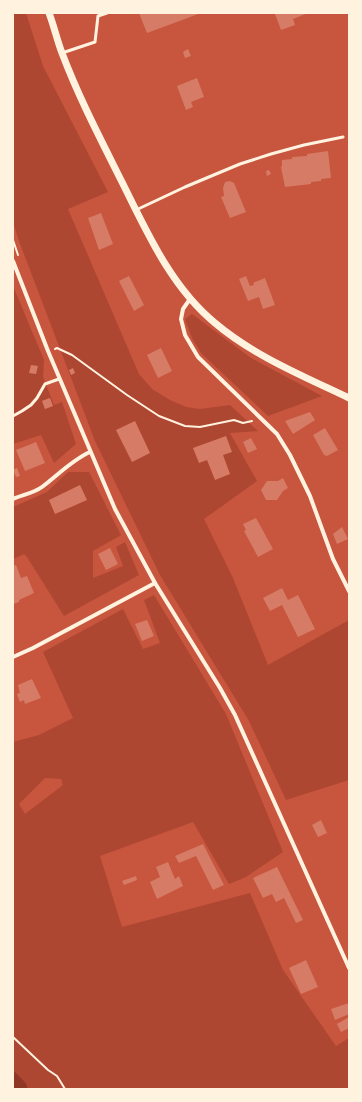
<svg xmlns="http://www.w3.org/2000/svg" width="362" height="1102" font-family="'Roboto Serif',serif">
<style>
.green{fill:#ae4732;fill-rule:evenodd}
.water{fill:#8f3625}
.building{fill:#d67c66}
.lines{fill:none;stroke-linecap:round;stroke-linejoin:round}
.path{stroke:#fff3e0;stroke-width:2}
.service{stroke:#fff3e0;stroke-width:3}
.minor{stroke:#fff3e0;stroke-width:4}
.tertiary{stroke:#fff3e0;stroke-width:7}
</style>
<rect width="100%" height="100%" fill="#c8553d"/>
<g class="green">
<path d="M13,13H26L43,66L108,192L68,209L139,374L152,389L170,400L186,407L200,409L230,405L258,431L230,433L257,481L204,519L233,578L268,665L349,620V780L286,800L249,721L160,575L95,441L19,241L13,222Z"/>
<path d="M13,286L44,360L43,377L54,405L62,402L76,444L54,463L41,435L13,444ZM49,398L53,406L45,409L42,401Z"/>
<path d="M192,314L251,358L322,396L268,416L201,353L192,338L185,319Z"/>
<path d="M68,472H89L121,535L93,551V578L123,566L116,547L125,542L139,575L64,616L27,557L24,554L13,559V507L47,492Z"/>
<path d="M154,595L226,714L283,852L246,877L229,884L193,822L100,856L122,927L250,893L283,970L336,1046L349,1038V1089H28L26,1083L13,1070V742L39,735L73,718L43,652L123,609L143,649L160,643L144,600ZM45,778L61,779L63,785L25,814L19,804Z"/>
</g>
<path class="water" d="M13,1070L26,1083L28,1089H13Z"/>
<g class="building">
<path d="M139,13H201L147,33Z"/>
<path d="M277,13H308L293,19L295,25L281,30L275,14Z"/>
<path d="M188,49L191,56L185,58L183,52Z"/>
<path d="M197,78L204,97L191,102L193,107L186,110L177,86Z"/>
<path d="M328,151L331,178L321,179V181L311,182V184L285,187L281,167L282,166V160L292,159V157L307,156V154Z"/>
<path d="M269,170L271,174L267,176L266,171Z"/>
<path d="M230,181L234,183L246,212L230,218L221,197L224,196L223,188L225,182Z"/>
<path d="M101,213L113,244L99,250L88,218Z"/>
<path d="M129,276L144,305L134,311L119,281Z"/>
<path d="M246,276L250,286L254,285L253,283L265,278L275,305L263,309L259,297L248,301L239,279Z"/>
<path d="M161,348L172,371L158,378L147,355Z"/>
<path d="M31,365L38,366L36,374L29,373Z"/>
<path d="M73,368L75,373L71,375L69,370Z"/>
<path d="M50,398L53,406L45,409L42,401Z"/>
<path d="M310,412L315,420L293,434L285,421Z"/>
<path d="M135,421L150,453L132,462L116,430Z"/>
<path d="M325,428L338,450L327,456L324,455L313,435Z"/>
<path d="M226,436L232,452L223,455L230,474L215,480L207,460L199,463L193,448Z"/>
<path d="M251,438L257,449L248,453L243,442Z"/>
<path d="M36,442L45,463L25,471L16,450Z"/>
<path d="M17,468L20,476L16,477L13,470Z"/>
<path d="M283,478L288,488L283,491L277,500H266L261,490L267,481H278Z"/>
<path d="M80,485L87,500L55,514L49,500Z"/>
<path d="M256,518L273,549L258,557L244,531L246,530L243,524Z"/>
<path d="M342,527L348,539L337,544L333,534Z"/>
<path d="M110,548L118,564L106,570L98,554Z"/>
<path d="M16,565L21,578L27,576L34,593L19,600V602L13,604V566Z"/>
<path d="M282,588L288,600L298,595L315,629L298,637L282,605L270,611L263,598Z"/>
<path d="M147,620L154,636L142,641L135,624Z"/>
<path d="M32,679L41,698L25,704L24,700L20,702L17,694L20,693L18,685Z"/>
<path d="M321,820L327,833L318,837L312,825Z"/>
<path d="M203,844L224,885L213,890L196,856L179,863L175,856Z"/>
<path d="M168,862L175,879L179,876L183,886L157,899L150,882L160,877L156,867Z"/>
<path d="M277,867L303,920L296,923L284,898L276,902L272,894L263,898L253,878Z"/>
<path d="M136,876L137,880L124,885L122,881Z"/>
<path d="M306,960L318,987L301,994L289,968Z"/>
<path d="M349,1003V1014L335,1020L331,1009Z"/>
<path d="M349,1017V1028L341,1032L337,1024Z"/>
</g>
<g class="lines">
<g class="path">
<path d="M13,240L18,255"/>
<path d="M55,349L57,348L72,355L127,395L159,416L185,426L200,427L234,420L243,423L252,421"/>
<path d="M13,1037L48,1070L57,1076L65,1089"/>
</g>
<g class="service">
<path d="M62,53L95,42L98,16L107,13"/>
<path d="M136,210L185,187L240,164L271,154L304,145L343,137"/>
<path d="M13,416L22,411L31,405L37,398L45,384L59,379"/>
</g>
<g class="minor">
<path d="M13,261L48,351L115,509L155,583L220,688L235,715L349,968"/>
<path d="M190,299L183,309L181,319L185,335L198,357L277,434L290,455L310,496L333,559L349,591"/>
<path d="M13,499C22,495 34,493 42,487C58,475 72,460 90,452"/>
<path d="M13,657L33,648L155,583"/>
</g>
<path class="tertiary" d="M49,13C54,26 57,40 62,53C79,98 101,140 122,182C147,232 171,287 215,323C254,356 303,376 349,398"/>
</g>
<rect width="362" height="1102" fill="none" stroke="#fff3e0" stroke-width="28"/>
</svg>
